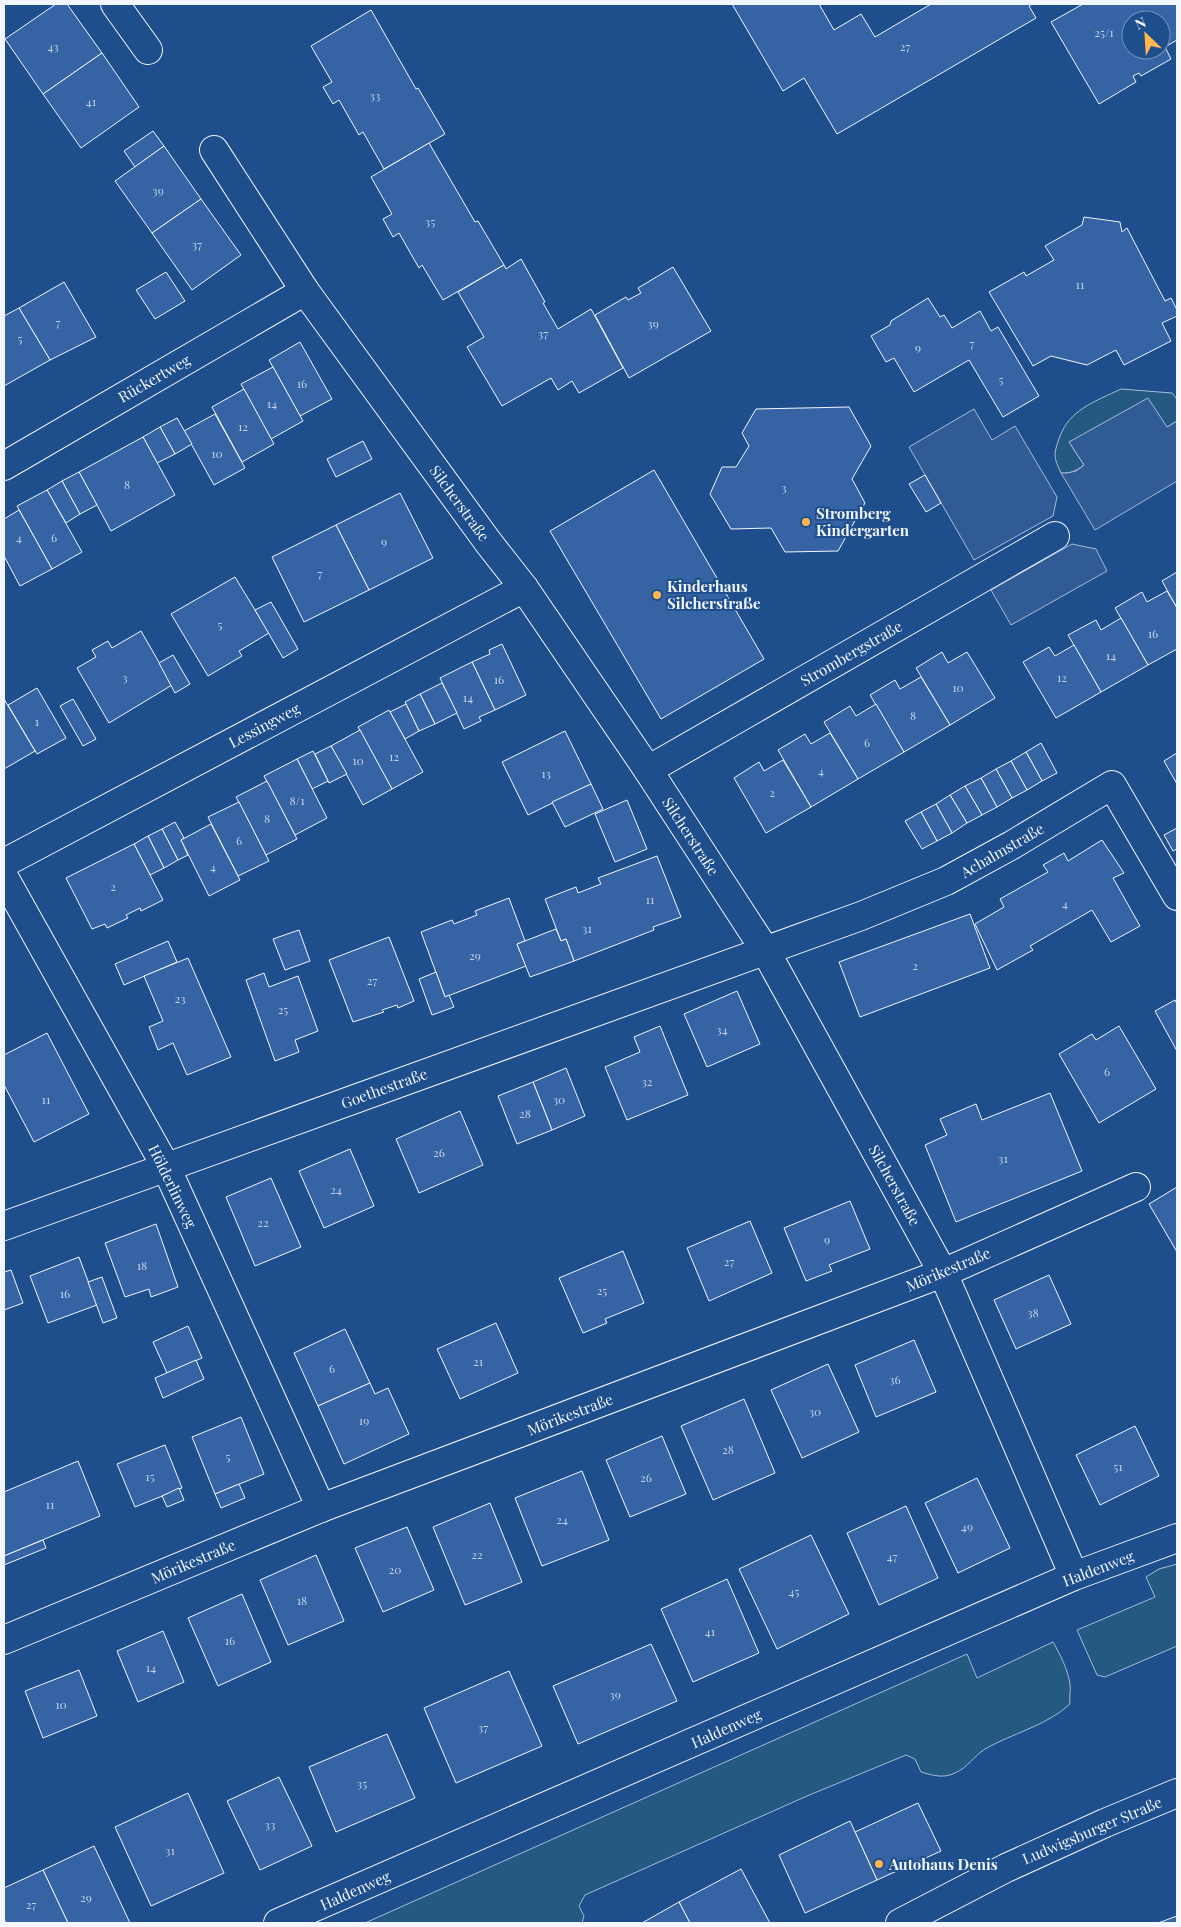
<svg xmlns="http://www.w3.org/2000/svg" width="1181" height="1927" font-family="'Playfair Display',serif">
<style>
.green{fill:#245a82;stroke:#a8bbd7}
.parking{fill:#305b95;stroke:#a8bbd7}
.building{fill:#3563a3;stroke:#f2f6ff;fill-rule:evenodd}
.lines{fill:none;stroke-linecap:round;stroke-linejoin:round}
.minor-casing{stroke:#f2f6ff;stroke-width:30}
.tertiary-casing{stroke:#f2f6ff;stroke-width:30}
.minor{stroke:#1f4e8c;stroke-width:28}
.tertiary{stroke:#1f4e8c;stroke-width:28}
.poi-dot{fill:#ffb74d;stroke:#1f4e8c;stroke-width:2}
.labels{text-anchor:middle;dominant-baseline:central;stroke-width:4;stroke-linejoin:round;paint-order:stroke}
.number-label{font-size:12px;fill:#c3d1e8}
.street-label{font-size:15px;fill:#f2f6ff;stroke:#1f4e8c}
.poi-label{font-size:15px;font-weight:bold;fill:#f2f6ff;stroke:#1f4e8c;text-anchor:start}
</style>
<rect width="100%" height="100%" fill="#1f4e8c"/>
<g class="green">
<path d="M1121,389L1172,393L1177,399V421L1167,427L1069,442L1084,465C1077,470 1071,474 1061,473C1054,458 1053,455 1059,439C1068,410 1096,401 1121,389Z"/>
<path d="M1177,1564V1646L1105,1677L1097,1675L1077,1630L1155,1597L1146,1577L1159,1569Z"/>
<path d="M1053,1642C1060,1654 1068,1670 1070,1684C1071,1690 1069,1696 1070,1704C1046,1726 1013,1733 985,1749C974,1756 967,1768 955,1773C943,1779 932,1775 921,1772L915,1759L906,1755L807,1796L585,1895L579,1906L584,1916L582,1923H365L967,1654L977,1678Z"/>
</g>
<g class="parking">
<path d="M1148,398L1167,427L1177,421V481L1095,530L1061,473H1067L1076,471L1084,465L1069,442Z"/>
<path d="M974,409L992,440L1015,426L1057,497L1053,516L974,560L909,447Z"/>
<path d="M1072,544L1096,549L1107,571L1011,625L991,590Z"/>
</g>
<g class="building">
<path d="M56,4H67L102,53L43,94L5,39Z"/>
<path d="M732,4H819L834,30L861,14L875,37L931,4H1032L1029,6L1036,18L837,134L804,78L783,91Z"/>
<path d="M1083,4H1177V40L1165,47L1171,59L1141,76L1139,73L1133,76L1136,82L1099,104L1051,22ZM1131,20H1161V50H1131Z"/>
<path d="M371,10L416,89L418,88L445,134L384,169L363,132L359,135L339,100L333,104L323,87L332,82L311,46Z"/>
<path d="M102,53L139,107L81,148L43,94Z"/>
<path d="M153,131L164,146L135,167L124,151Z"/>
<path d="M429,143L475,222L478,221L504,265L443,300L422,265L419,268L399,233L393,237L383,219L392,214L371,177Z"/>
<path d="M164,146L201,199L152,233L115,181Z"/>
<path d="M201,199L241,255L192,290L152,233Z"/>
<path d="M1084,217L1120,222L1122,232L1127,228L1165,301L1171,298L1177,310V316L1162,323L1171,341L1124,365L1116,350L1087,365L1051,356L1033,366L989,292L1024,272L1026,276L1054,260L1045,246L1082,225Z"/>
<path d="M521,259L545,302L543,303L558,329L591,309L623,368L579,393L572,381L558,390L551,378L502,406L467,347L484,337L458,292L504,265L506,269Z"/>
<path d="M673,267L711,331L629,378L595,315L626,297L628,300L641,293L638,288Z"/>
<path d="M166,272L185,301L155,319L136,290Z"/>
<path d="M64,282L96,337L50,360L19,308Z"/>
<path d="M928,298L940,317L944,315L952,328L980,311L991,331L998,327L1039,396L1003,417L969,360L914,392L894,358L886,362L871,336L890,325L891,321Z"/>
<path d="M19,308L50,360L4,386V316Z"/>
<path d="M300,342L332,399L300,416L269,360Z"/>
<path d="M273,367L303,421L271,439L241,384Z"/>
<path d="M244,389L274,444L242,462L212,407Z"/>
<path d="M849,407L871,446L852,479L865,503L838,551L785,552L771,528L731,529L710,494L722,467H736L749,446L742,433L756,409Z"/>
<path d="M215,414L245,468L214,485L184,431Z"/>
<path d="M177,418L192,444L175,454L160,427Z"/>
<path d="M160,427L175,454L157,463L143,437Z"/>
<path d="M143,437L175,495L111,531L79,472Z"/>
<path d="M363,441L372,459L336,477L327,459Z"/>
<path d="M654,470L764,659L661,719L550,531Z"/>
<path d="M79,472L97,505L80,514L62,481Z"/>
<path d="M925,475L941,503L926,512L909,484Z"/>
<path d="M62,481L80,514L66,523L47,490Z"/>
<path d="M47,490L82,552L52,569L17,506Z"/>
<path d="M400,493L433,558L369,590L336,525Z"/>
<path d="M19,510L52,569L20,586L4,556V519Z"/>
<path d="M336,525L369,590L304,622L272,557Z"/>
<path d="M1177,572V608L1162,581Z"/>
<path d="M235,577L269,633L239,651L242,656L208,676L171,614Z"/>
<path d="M1167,591L1177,608V649L1148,665L1115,608L1142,592L1147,602Z"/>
<path d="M271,602L298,649L283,658L255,610Z"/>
<path d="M1121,618L1148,665L1101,692L1068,635L1096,620L1101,630Z"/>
<path d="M141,631L172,685L109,723L77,668L96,657L92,650L108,641L112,648Z"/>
<path d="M502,644L526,695L495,710L472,662L490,654L489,650Z"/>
<path d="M1074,645L1101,692L1056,718L1023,662L1049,647L1055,656Z"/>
<path d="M942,652L948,663L967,652L995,698L950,725L916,668Z"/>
<path d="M173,655L190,684L175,693L159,663Z"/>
<path d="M472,662L495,710L479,717L481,721L464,729L440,678Z"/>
<path d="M921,677L950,725L904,752L870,695L895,680L900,689Z"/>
<path d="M442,683L457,713L435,724L420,694Z"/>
<path d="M37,688L66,738L37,754L8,705Z"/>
<path d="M420,694L435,724L419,731L405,702Z"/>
<path d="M4,699L35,751L4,769Z"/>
<path d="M73,699L96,739L83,746L60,706Z"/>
<path d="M406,704L419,731L405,739L390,712Z"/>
<path d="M876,704L904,752L858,779L824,722L850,706L856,716Z"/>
<path d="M389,710L423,772L392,789L358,727Z"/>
<path d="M360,730L392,789L363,805L331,746Z"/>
<path d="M565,731L591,784L528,815L502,762Z"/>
<path d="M830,733L858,779L811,807L778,750L805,734L811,744Z"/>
<path d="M1041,743L1057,773L1042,781L1026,752Z"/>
<path d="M331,746L347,774L329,783L315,754Z"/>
<path d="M313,751L328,781L312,789L297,759Z"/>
<path d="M1026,752L1042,781L1027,790L1011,761Z"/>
<path d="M1177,753V784L1164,761Z"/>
<path d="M297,759L327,818L295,835L264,776Z"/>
<path d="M783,760L811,807L766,833L734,778L759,762L764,771Z"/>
<path d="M1011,761L1027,790L1012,798L996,769Z"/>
<path d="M996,769L1012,798L997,807L981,778Z"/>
<path d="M981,778L997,807L982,815L965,786Z"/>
<path d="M267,781L297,839L266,855L236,797Z"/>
<path d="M591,784L603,809L565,827L552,802Z"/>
<path d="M965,786L982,815L967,823L950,795Z"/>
<path d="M950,795L967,823L952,833L936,804Z"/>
<path d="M627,800L647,849L615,862L595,814Z"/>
<path d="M239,802L269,861L238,876L208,817Z"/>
<path d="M936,804L952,833L937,841L921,812Z"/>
<path d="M921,812L937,841L922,849L905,821Z"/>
<path d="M175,822L184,838L181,840L188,855L178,860L162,829Z"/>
<path d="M211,824L240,880L209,896L181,840Z"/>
<path d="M1177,828V849L1173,851L1164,835Z"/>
<path d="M162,829L178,860L164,868L148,836Z"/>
<path d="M148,836L164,868L150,875L134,844Z"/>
<path d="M1102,840L1124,873L1113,878L1140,926L1111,942L1092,910L1030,946L1033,950L997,970L975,924L1004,907L1000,899L1048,872L1043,865L1064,853L1068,861Z"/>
<path d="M134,844L163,900L141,911L140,908L126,915L128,918L107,928L105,924L92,929L66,878Z"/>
<path d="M657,856L681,917L653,927L654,930L574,961L566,939L561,941L545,899L576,887L578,893L601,884L598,878Z"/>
<path d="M509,898L525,941L517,944L526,966L445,997L421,932L452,920L454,924L477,915L475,911Z"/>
<path d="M970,914L990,968L860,1017L839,962Z"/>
<path d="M556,929L561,941L566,939L574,961L530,977L517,944Z"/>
<path d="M299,930L310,961L285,970L273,939Z"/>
<path d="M389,937L414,1001L398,1008L397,1005L382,1010L384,1012L353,1022L329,960Z"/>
<path d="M168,941L177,962L124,985L115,964Z"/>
<path d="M188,958L231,1057L187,1075L173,1043L158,1050L149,1027L163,1021L144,976Z"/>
<path d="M436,972L445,997L449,995L454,1007L432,1015L419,979Z"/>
<path d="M264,973L269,987L298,976L318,1031L295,1040L299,1052L275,1061L246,980Z"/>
<path d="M737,991L760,1044L707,1067L684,1014Z"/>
<path d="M1175,1000L1177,1004V1051L1155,1011Z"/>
<path d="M660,1026L688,1095L627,1120L605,1067L640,1052L634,1037Z"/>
<path d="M1119,1026L1156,1089L1099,1123L1059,1054L1092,1034L1096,1040Z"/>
<path d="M47,1033L89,1114L34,1142L4,1085V1055Z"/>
<path d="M566,1068L585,1116L552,1130L533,1082Z"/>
<path d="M533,1082L552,1130L517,1144L498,1096Z"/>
<path d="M1050,1093L1082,1171L956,1222L925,1145L947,1135L940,1119L976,1104L982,1120Z"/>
<path d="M460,1111L483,1165L419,1193L396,1139Z"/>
<path d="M350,1149L374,1206L324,1228L299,1171Z"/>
<path d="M271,1178L301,1247L255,1266L226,1197Z"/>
<path d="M1177,1187V1252L1149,1204Z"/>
<path d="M850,1201L870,1249L829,1265L832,1271L806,1281L784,1228Z"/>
<path d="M750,1221L772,1273L709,1301L687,1248Z"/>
<path d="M156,1224L178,1287L151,1297L149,1289L125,1297L105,1243Z"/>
<path d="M623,1251L644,1303L605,1319L607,1323L583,1333L559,1278Z"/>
<path d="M79,1257L97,1305L48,1323L30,1276Z"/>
<path d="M11,1270L23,1303L4,1310V1272Z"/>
<path d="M1049,1275L1071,1324L1016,1349L994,1300Z"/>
<path d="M102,1277L117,1318L103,1323L88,1282Z"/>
<path d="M496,1323L518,1373L460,1399L437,1349Z"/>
<path d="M188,1326L202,1358L167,1373L153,1342Z"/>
<path d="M345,1329L370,1383L318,1406L294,1353Z"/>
<path d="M914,1340L936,1392L876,1417L855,1365Z"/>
<path d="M196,1360L204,1379L163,1398L155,1378Z"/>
<path d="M828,1364L859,1432L802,1458L771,1390Z"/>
<path d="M370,1383L375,1394L388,1388L409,1434L344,1464L318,1406Z"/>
<path d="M744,1399L775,1473L713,1500L681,1426Z"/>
<path d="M241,1417L264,1474L215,1494L192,1437Z"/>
<path d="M1135,1426L1159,1476L1100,1505L1076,1455Z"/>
<path d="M662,1436L686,1494L630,1517L606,1460Z"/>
<path d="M165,1445L182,1488L135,1507L117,1464Z"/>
<path d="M78,1461L100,1516L4,1556V1492Z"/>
<path d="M582,1471L609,1540L542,1566L515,1498Z"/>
<path d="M977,1478L1010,1548L958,1573L925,1503Z"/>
<path d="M239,1484L245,1498L221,1508L215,1494Z"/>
<path d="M179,1488L184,1500L167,1507L162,1496Z"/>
<path d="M490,1503L522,1582L465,1605L433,1527Z"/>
<path d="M906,1506L938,1578L879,1605L847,1533Z"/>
<path d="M407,1527L434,1590L383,1612L355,1548Z"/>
<path d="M811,1535L849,1614L777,1649L739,1569Z"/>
<path d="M43,1540L46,1548L4,1565V1556Z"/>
<path d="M316,1555L344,1621L288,1645L260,1580Z"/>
<path d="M727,1579L759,1653L693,1682L661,1609Z"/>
<path d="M242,1594L271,1662L218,1686L188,1618Z"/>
<path d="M163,1631L184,1682L138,1702L117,1651Z"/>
<path d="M651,1644L677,1701L578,1744L553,1686Z"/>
<path d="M79,1670L97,1716L43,1738L25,1691Z"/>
<path d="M509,1671L542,1746L456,1783L424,1708Z"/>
<path d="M387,1734L415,1798L336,1832L309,1767Z"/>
<path d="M279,1777L312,1846L260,1870L227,1801Z"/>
<path d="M188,1793L224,1873L151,1906L115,1827Z"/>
<path d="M918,1803L941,1851L877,1880L855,1832Z"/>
<path d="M850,1821L877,1880L805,1913L779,1855Z"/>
<path d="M94,1846L130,1923H68L43,1870Z"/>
<path d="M741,1869L770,1923H690L679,1902Z"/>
<path d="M43,1870L68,1923H6L4,1919V1888Z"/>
<path d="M679,1902L690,1923H642Z"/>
<path d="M1177,1916V1923H1158Z"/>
</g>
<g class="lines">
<defs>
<g id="minor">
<path d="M115,4L148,50"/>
<path d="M214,150L305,291L488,542L524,588L648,770L765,950L943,1273L1074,1576"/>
<path d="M4,466L305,291"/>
<path d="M648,770L1055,536"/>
<path d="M4,863L524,588"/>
<path d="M4,877L166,1167L321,1508"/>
<path d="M4,1226L861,916L946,881L1012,845L1112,785L1177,896"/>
<path d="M4,1640L321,1508L943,1273L1136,1187"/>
<path d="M278,1923L1074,1576L1177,1538"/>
</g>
<path id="tertiary" d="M900,1923L1006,1868L1105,1823L1177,1793"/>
</defs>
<use href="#minor" class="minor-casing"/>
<use href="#tertiary" class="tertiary-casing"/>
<use href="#minor" class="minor"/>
<use href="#tertiary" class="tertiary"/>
</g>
<g class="poi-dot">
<circle cx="806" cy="522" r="5"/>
<circle cx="657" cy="595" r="5"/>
<circle cx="879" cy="1864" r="5"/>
</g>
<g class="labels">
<g class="number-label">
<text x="1104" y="32">25/1</text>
<text x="53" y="46">43</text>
<text x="905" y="46">27</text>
<text x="375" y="95">33</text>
<text x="91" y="101">41</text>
<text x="158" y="190">39</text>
<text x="430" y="221">35</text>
<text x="197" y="244">37</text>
<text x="1080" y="284">11</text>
<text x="58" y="322">7</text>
<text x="653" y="323">39</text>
<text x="543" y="333">37</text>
<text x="20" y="338">5</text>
<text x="972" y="343">7</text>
<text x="918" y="347">9</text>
<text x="1001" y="379">5</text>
<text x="302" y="383">16</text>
<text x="272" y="403">14</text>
<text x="243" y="426">12</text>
<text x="217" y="453">10</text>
<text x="127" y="484">8</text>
<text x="784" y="487">3</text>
<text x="19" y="537">4</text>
<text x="54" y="537">6</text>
<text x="384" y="541">9</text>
<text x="320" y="573">7</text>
<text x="220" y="624">5</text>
<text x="1153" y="633">16</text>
<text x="1111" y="655">14</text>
<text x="125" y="677">3</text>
<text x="1062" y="677">12</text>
<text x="499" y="679">16</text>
<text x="958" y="687">10</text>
<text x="468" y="697">14</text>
<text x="913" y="715">8</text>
<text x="37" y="721">1</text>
<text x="867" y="742">6</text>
<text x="394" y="756">12</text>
<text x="358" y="760">10</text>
<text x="821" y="770">4</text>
<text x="546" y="773">13</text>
<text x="772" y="792">2</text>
<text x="297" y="800">8/1</text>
<text x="267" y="818">8</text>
<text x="239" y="840">6</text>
<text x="213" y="866">4</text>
<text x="113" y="886">2</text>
<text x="650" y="899">11</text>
<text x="1065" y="903">4</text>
<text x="587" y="928">31</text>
<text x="475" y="955">29</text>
<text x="915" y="965">2</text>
<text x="372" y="980">27</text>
<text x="180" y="998">23</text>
<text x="283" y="1009">25</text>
<text x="722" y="1029">34</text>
<text x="1107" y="1071">6</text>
<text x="647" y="1081">32</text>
<text x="46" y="1099">11</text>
<text x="559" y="1099">30</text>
<text x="525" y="1113">28</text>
<text x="439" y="1152">26</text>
<text x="1003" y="1158">31</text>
<text x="336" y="1189">24</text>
<text x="263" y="1222">22</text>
<text x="827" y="1239">9</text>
<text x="729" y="1261">27</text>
<text x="142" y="1265">18</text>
<text x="602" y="1290">25</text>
<text x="65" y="1293">16</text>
<text x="1033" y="1312">38</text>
<text x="478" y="1361">21</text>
<text x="332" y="1368">6</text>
<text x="895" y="1379">36</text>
<text x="815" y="1411">30</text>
<text x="364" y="1420">19</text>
<text x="728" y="1449">28</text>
<text x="228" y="1456">5</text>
<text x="1118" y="1466">51</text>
<text x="150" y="1476">15</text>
<text x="646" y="1477">26</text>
<text x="50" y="1504">11</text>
<text x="562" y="1519">24</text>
<text x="967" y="1526">49</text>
<text x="477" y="1554">22</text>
<text x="892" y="1556">47</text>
<text x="395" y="1569">20</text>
<text x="794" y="1591">45</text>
<text x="302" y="1600">18</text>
<text x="710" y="1631">41</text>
<text x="230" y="1640">16</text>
<text x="151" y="1667">14</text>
<text x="615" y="1694">39</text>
<text x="61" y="1704">10</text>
<text x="483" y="1727">37</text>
<text x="362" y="1783">35</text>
<text x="270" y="1824">33</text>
<text x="170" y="1850">31</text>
<text x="86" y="1897">29</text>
<text x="31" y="1904">27</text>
</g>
<g class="street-label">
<text transform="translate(154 378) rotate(-30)">Rückertweg</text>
<text transform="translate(460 503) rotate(54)">Silcherstraße</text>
<text transform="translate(851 653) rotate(-30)">Strombergstraße</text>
<text transform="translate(264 725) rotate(-28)">Lessingweg</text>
<text transform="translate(691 836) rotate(57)">Silcherstraße</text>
<text transform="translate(1002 850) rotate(-30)">Achalmstraße</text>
<text transform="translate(384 1088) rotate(-20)">Goethestraße</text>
<text transform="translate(895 1185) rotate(61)">Silcherstraße</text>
<text transform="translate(173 1186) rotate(64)">Hölderlinweg</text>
<text transform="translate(948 1269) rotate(-23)">Mörikestraße</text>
<text transform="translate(570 1414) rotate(-21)">Mörikestraße</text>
<text transform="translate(193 1561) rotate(-23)">Mörikestraße</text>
<text transform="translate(1098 1568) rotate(-21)">Haldenweg</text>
<text transform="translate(726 1728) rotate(-24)">Haldenweg</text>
<text transform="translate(1092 1830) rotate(-23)">Ludwigsburger Straße</text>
<text transform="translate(355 1890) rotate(-24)">Haldenweg</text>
</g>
<g class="poi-label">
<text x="816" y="513">Stromberg<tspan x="816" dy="17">Kindergarten</tspan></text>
<text x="667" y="586">Kinderhaus<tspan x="667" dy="17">Silcherstraße</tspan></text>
<text x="889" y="1864">Autohaus Denis</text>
</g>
</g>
<rect width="1181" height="1927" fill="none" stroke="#f2f6ff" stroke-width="10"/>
<g transform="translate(1146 35) rotate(335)"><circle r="24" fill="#1f4e8c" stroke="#7391ba"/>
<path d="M0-4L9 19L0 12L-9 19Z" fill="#ffb74d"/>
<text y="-8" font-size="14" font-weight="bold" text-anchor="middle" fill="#f2f6ff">N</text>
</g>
</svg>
